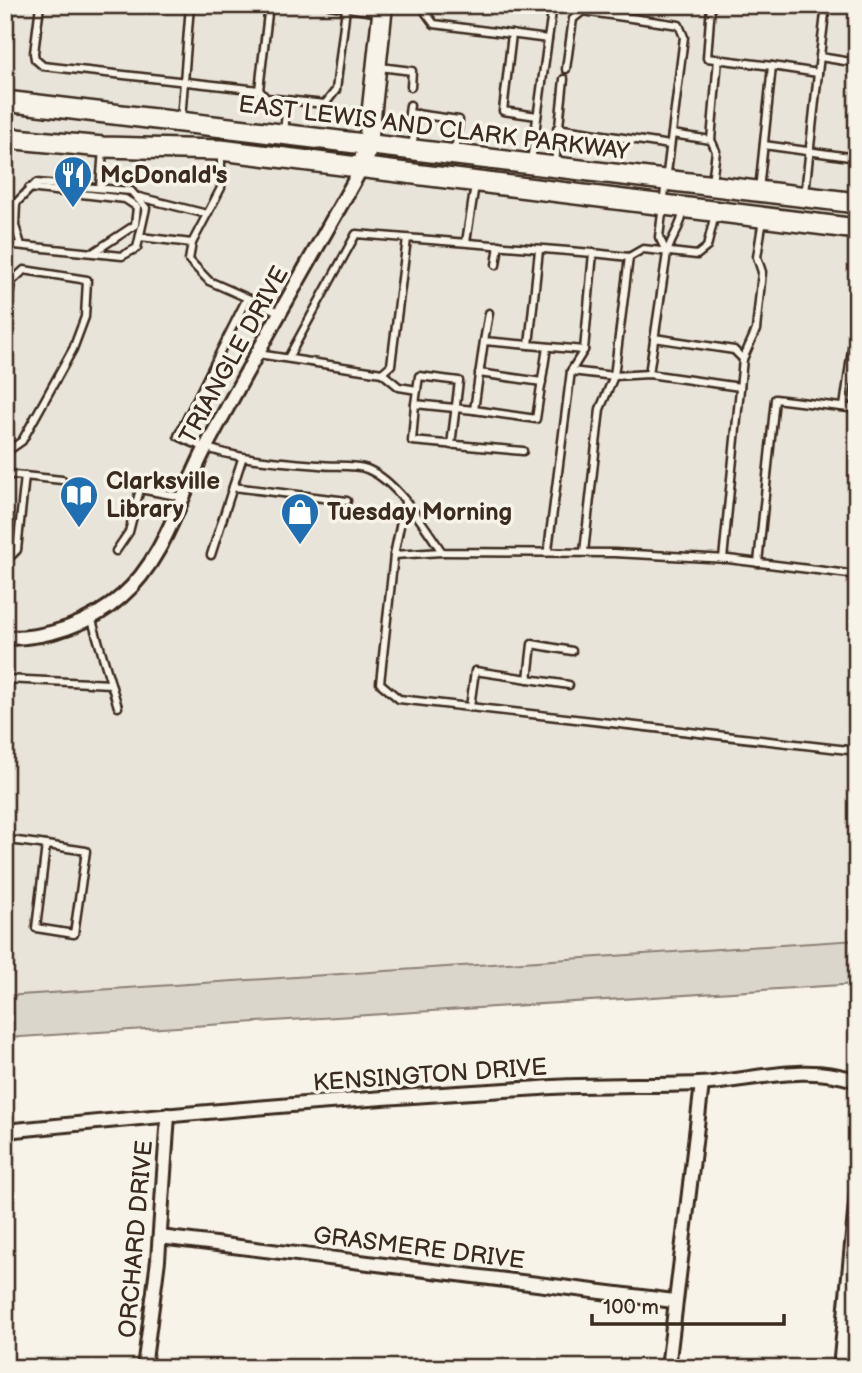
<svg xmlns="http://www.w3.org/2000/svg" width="862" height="1373" font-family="'Balsamiq Sans',sans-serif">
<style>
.built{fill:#e9e4d9}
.green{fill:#dbd6cb;stroke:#8b8074;stroke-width:2}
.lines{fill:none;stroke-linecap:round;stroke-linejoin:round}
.service-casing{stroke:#3b2a1e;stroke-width:11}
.minor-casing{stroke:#3b2a1e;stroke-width:18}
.secondary-casing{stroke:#3b2a1e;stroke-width:23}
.primary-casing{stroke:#3b2a1e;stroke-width:24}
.service{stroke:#f7f3e8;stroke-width:6}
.minor{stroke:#f7f3e8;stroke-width:12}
.secondary{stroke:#f7f3e8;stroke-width:18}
.primary{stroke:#f7f3e8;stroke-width:19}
.labels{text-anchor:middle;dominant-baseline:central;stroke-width:7;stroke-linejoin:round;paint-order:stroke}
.street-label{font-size:24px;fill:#3b2a1e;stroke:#f7f3e8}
.poi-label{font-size:24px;font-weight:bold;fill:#3b2a1e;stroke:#f7f3e8;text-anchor:start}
</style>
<rect width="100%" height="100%" fill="#f7f3e8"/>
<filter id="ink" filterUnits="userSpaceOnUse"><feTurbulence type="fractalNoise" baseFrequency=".0143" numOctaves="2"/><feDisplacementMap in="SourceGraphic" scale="14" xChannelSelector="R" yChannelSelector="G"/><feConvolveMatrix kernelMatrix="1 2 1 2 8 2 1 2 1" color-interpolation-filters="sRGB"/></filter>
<g filter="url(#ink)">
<path class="built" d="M5,5H857V940L5,996Z"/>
<path class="green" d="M857,940V984L5,1038V996Z"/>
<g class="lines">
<defs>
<g id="service">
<path d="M40,5L34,53L35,59L43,66L259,90L266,98L325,104L336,90L346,8"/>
<path d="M329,5L380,13"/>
<path d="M427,5L426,13L434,24L548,39L531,162"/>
<path d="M711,5L707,58L772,66L759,190"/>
<path d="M5,18L7,5"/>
<path d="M512,34L503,111L537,116"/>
<path d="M548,39L553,5"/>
<path d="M820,57L857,63"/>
<path d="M772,66L818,73L826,5"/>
<path d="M380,67L412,71L411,87"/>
<path d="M566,69L573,19L583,11L679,25L684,37L659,237L667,253"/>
<path d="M259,90L269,5"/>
<path d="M410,105L409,113L459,120L455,153"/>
<path d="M181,120L190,5"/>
<path d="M557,128L670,145"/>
<path d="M284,133L287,101"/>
<path d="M672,134L711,140L716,151L712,182"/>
<path d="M711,140L718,59"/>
<path d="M764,145L857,158"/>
<path d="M412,146L418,114"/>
<path d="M221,153V188L192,243L189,260L209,281L279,312"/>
<path d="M555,164L564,79"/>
<path d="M29,188L125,199L137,207L135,225L94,252"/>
<path d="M100,188L103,149"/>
<path d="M805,193L818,73"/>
<path d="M139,197L207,214"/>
<path d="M5,202L16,203"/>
<path d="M5,217L15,212"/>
<path d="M140,237L192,243"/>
<path d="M466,242L475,185"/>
<path d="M5,244L122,256L137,248L146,208L131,191L36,183L16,203L15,226L21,245"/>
<path d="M539,250L529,345L584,350"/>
<path d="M496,265L499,245"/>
<path d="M5,281L11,282L5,332"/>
<path d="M247,298L178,436C223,459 269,461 319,465C333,467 354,464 367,469C397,481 425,527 442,552L614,553L728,559L857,575"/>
<path d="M489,313L484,341L529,345"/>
<path d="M654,338L734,350L743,359L723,559"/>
<path d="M484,341L474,410L536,419L547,347"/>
<path d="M258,354L382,373L391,365L407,239"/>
<path d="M288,358L356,234L593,253"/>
<path d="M743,359L756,330L762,272L757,257L763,219"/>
<path d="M571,371L614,376L649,374L740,387"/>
<path d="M382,373L399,387L417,390"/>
<path d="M479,373L542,382"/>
<path d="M649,374L667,253C672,235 681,229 684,209"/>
<path d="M415,404L419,376L459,381L451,445"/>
<path d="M844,407L857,314"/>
<path d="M474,410L415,404L412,441L523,451"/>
<path d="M5,447L12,448L22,441L73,349L85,317L87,280L24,270L11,282"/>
<path d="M5,474L62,480"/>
<path d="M233,487L347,501"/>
<path d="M405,502L394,555L380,683L399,699L857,751"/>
<path d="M548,550L571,371L584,350L593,253L629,257L643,249L697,255L707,247L715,214"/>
<path d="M116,551L129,532L140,489L182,497"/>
<path d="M584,552L600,409L614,376L629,257"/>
<path d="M5,554L12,555L17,550L25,476"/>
<path d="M211,555L242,459"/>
<path d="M394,555L442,552"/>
<path d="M758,563L775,399L857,409"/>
<path d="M91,617L118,707"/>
<path d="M5,679L111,684"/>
<path d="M528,679L532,644L572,651"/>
<path d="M470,707L475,671L569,685"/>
<path d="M5,840C32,842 59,847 86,851L74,934L36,928L46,845"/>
</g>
<g id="minor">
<path d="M5,638C46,639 91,624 122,596C164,560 180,497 205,449C255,354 310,261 362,167"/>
<path d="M5,1131C183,1113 361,1098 540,1088C593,1084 646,1086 699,1084C751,1081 806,1062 857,1081"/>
<path d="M160,1237L674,1301"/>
<path d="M144,1368L158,1260L168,1115"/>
<path d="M668,1368L702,1084"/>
<path d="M840,1368L857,1193"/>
</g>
<path id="secondary" d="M362,167L368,145L383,5"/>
<g id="primary">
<path d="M5,101L857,203"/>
<path d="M5,138L103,147L221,150L857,229"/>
</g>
</defs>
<use href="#service" class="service-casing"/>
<use href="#minor" class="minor-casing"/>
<use href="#secondary" class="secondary-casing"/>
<use href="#primary" class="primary-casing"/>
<use href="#service" class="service"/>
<use href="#minor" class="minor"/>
<use href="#secondary" class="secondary"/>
<use href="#primary" class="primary"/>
</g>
</g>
<defs>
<symbol id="restaurant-pin" viewBox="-11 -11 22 30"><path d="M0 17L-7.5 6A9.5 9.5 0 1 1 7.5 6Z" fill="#1f6fb2" stroke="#f7f3e8"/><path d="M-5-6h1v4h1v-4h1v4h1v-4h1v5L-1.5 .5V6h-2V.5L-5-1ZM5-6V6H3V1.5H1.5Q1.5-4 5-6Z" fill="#fff"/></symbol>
<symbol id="library-pin" viewBox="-11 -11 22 30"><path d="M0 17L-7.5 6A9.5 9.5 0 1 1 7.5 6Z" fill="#1f6fb2" stroke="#f7f3e8"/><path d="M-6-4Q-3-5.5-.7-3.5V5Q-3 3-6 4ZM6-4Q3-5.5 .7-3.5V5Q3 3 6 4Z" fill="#fff"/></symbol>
<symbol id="shop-pin" viewBox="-11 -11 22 30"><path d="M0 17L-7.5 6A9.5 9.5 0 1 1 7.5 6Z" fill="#1f6fb2" stroke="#f7f3e8"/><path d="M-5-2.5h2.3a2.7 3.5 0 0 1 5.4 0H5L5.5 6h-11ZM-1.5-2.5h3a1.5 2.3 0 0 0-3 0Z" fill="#fff"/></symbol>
</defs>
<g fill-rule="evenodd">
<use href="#restaurant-pin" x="51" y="153" width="44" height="60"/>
<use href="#library-pin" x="57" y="473" width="44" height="60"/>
<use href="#shop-pin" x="278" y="490" width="44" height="60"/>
</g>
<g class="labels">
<g class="street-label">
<text transform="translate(434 128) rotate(7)">EAST LEWIS AND CLARK PARKWAY</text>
<text transform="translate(234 355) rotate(-61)">TRIANGLE DRIVE</text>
<text transform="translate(430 1075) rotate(-4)">KENSINGTON DRIVE</text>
<text transform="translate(136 1239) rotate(-85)">ORCHARD DRIVE</text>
<text transform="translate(419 1248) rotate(7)">GRASMERE DRIVE</text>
</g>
<g class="poi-label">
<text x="100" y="175">McDonald's</text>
<text x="106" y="481">Clarksville<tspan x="106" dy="28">Library</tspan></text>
<text x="327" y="512">Tuesday Morning</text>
</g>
</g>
<rect width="862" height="1373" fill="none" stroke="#f7f3e8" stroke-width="28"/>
<rect x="14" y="14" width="834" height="1345" fill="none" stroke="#3b2a1e" stroke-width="2.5" filter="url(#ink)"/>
<path d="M592 1314v10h192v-10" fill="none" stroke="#3b2a1e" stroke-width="3.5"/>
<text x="603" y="1314" font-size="21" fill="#3b2a1e" stroke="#f7f3e8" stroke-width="5" paint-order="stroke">100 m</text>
</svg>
